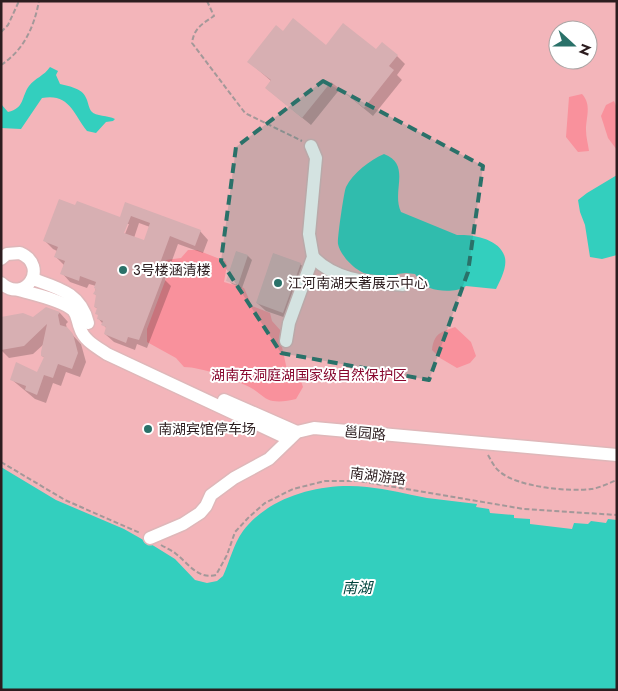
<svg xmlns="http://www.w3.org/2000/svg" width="618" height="691" font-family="Jost,'Noto Sans SC',sans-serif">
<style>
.green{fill:#f3b5ba;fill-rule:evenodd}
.forest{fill:#f9919c}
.water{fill:#33cfbe}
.shadow{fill:#0003;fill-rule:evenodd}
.building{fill:#d7afb2;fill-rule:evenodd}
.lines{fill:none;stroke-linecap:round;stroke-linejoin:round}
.minor-casing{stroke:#dfb7b9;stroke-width:15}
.path{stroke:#a39899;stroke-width:2;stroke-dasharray:5 2.5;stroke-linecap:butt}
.minor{stroke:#fff;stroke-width:12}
.marked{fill:#2a7169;fill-opacity:0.2;stroke:#2a7169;stroke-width:4;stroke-dasharray:10 6;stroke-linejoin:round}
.poi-dot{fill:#2a7169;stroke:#fff;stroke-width:2}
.labels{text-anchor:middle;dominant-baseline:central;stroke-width:4;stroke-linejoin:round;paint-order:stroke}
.poi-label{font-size:14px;fill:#2c1d1f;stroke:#fff;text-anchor:start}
.park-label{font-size:14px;fill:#87062d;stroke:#fff}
.street-label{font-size:14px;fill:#2c1d1f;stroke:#fff}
.water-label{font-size:15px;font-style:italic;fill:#00443d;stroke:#fff}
</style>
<rect width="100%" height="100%" fill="#f9f1f1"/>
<path class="green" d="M1,1H617V690H1ZM558,30H588V60H558Z"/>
<g class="forest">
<path d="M582,94C592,105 586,117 586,130C586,137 588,144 589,151L578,152L566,137L569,97Z"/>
<path d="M614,101L617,108V150L608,138L601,116L606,105Z"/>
<path d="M188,250H197L225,261L227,265L224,282L244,288L252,306L270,313L272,321L281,331L282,347L289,379L299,375L303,387L296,399C288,401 280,402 273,401C266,400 259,393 253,389C238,380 201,367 184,367L176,358L147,342V329L167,276L160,272L166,260L181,258Z"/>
<path d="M455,327L471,342L476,356L470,363L457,368L440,358L432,350C434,333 441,332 455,327Z"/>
</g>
<g class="water">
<path d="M50,67L58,71L56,75L60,84C71,87 83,88 87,100C88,103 89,108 91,111C96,117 108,115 115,119L113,121L106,122L96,133L87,131C73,113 69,93 42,98L21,129L1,128V104L8,112C25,108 21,97 29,86C35,78 44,76 50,67Z"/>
<path d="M384,154C412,165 391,191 401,212L457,235C473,234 501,239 505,258C507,268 500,281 496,289L466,286C458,292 440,292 430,288C424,285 419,280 415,274L406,273L397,274L394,279C383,277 369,277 360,271C351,266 340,254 338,244C337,240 344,191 346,187C353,173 370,160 384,154Z"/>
<path d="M617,175V255L602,259L590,257L585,225L580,212L578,200L587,193Z"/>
<path d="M1,467L56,500L124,529L154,546L175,559L195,580L207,583L217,581L223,576C230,561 233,545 243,531C270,495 324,482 367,487C387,489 407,494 427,498C444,500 460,502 477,504L476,507L489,509L490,513L514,515V518L530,519V524L572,529L574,523L588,524L591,521L606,523L608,519L617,520V690H1Z"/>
</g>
<g class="shadow">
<path d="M283,32L326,46L376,51L397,56L405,64L397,75L402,80L373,116L340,89L311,125L266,88L271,81L249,62Z"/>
<path d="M126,204L200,231L208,240L203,253L178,244L165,280L171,286L147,348L137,344L135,350L114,342L105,334L107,329L98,318V309L95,307L97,297L95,294L96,286L89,284L87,288L70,282L62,273L64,265L55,256L57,251L53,249L45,241L121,218ZM139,223L150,227L144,242L134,238ZM126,224H129L123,239L121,238Z"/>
<path d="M237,253L248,256L252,260L242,288L232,284L228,280Z"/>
<path d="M300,264L309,272L292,320L266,311L257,303Z"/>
<path d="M46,308L60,313L68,322L66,324L67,329L81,344L86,362L80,377L66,372L61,386L53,383L46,403L35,399L11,379L38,373L45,358L42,356L44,344L33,354L9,358L1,350V318L34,319Z"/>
</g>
<g class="building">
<path d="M293,18L326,45L343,23L376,49L382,42L398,55L389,66L394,70L364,108L331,82L302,118L265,88L271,80L247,62L276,25L283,31Z"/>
<path d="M59,199L75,205L77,201L120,217L125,202L201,230L195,246L170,236L156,274L163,277L139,340L128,337L126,343L104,334L106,327L101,325L103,321L97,319L98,315L95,314L97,308L94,307L96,295L93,294L96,289L94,288L96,282L80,276L79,281L60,274L65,261L54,257L58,247L43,241ZM131,216L150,223L144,240L124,233Z"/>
<path d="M236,251L248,255L238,285L226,281Z"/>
<path d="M273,253L301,263L283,313L256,303Z"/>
<path d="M46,307L60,312L58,315L60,325L67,327L73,334L78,353L72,369L58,364L53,378L44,375L37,395L25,390L26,386L10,380L16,362L37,372L44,357L41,356V352L47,324L24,346L1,350V317L23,313L33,317Z"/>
</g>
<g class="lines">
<defs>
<g id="minor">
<path d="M313,257C337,282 371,282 403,285"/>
<path d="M1,259L7,254L20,253C50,266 25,305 1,283"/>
<path d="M33,279C58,288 81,293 88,323"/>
<path d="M19,290C33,294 62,300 73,310C78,316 77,321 80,328C84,341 97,347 107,354L289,439"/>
<path d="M286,341L289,323L313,257L309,234L316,158L311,146"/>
<path d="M224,400L297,432"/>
<path d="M150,538L183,524L200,513L206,506L211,495L234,478L269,459L297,432L314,428L617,455"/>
</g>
</defs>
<use href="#minor" class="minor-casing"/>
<g class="path">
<path d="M207,1L214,16C202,24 194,28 192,43L245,113L302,141"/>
<path d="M1,32L8,25L19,1"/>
<path d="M1,65C24,50 34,27 39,1"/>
<path d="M488,455C491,460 494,467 499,471C516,487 569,492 591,489C600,488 609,483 617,480"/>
<path d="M1,462L65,500L140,533"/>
<path d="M161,545C166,548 171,550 175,553C188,563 198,580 216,575L227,555L235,532L249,517L265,503L293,489L325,481H359L524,509L617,515"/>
</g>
<use href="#minor" class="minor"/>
</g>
<path class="marked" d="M323,81L483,166L468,272L429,380L281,353L221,261L236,147Z"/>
<g class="poi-dot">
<circle cx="123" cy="270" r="5"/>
<circle cx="278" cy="283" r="5"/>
<circle cx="148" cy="429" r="5"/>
</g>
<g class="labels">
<g class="poi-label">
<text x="133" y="270">3号楼涵清楼</text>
<text x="288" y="283">江河南湖天著展示中心</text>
<text x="158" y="429">南湖宾馆停车场</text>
</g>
<g class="park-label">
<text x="309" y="375">湖南东洞庭湖国家级自然保护区</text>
</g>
<g class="street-label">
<text transform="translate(365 433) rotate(5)">邕园路</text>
<text transform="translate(378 476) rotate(7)">南湖游路</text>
</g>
<g class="water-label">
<text x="357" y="588">南湖</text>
</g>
</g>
<rect width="618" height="691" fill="none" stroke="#2c1d1f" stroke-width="5"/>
<g transform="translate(573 45) rotate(111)"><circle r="24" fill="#ffffff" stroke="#aba5a5"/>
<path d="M0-4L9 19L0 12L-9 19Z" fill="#2a7169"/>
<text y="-8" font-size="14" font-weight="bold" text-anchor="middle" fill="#2c1d1f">N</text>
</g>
</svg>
